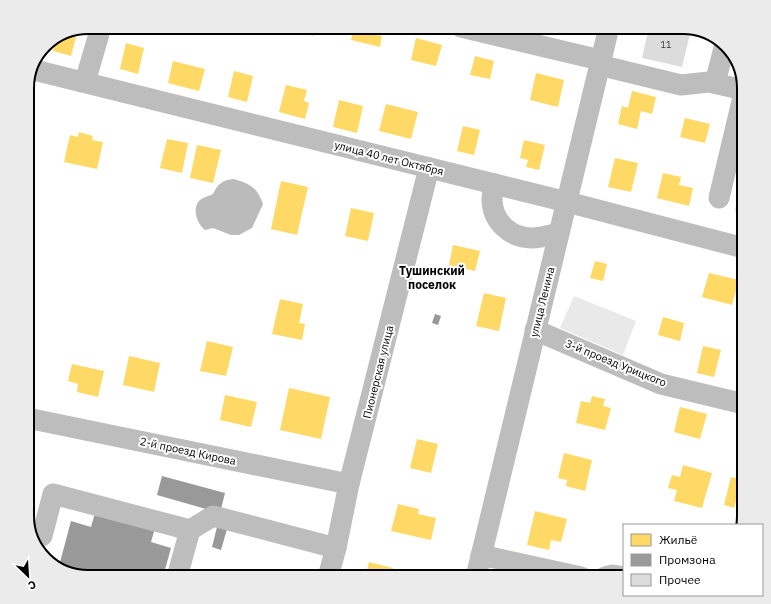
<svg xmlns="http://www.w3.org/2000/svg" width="771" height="604" font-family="'IBM Plex Sans',sans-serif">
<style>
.green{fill:#e9e9e9}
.water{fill:#bbb}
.homes{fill:#ffd966}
.industry{fill:#999}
.building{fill:#dcdcdc}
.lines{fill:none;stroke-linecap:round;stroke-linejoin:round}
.minor{stroke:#bdbdbd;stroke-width:21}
.labels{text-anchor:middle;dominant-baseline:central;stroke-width:4;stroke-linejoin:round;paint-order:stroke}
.number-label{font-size:9px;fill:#373737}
.street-label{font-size:11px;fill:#000;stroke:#fff}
.neighbourhood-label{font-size:12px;font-weight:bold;fill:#000;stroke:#fff}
.rim{fill:none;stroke:#000;stroke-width:2}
</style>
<rect width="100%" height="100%" fill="#fff"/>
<path class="green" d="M574,296L636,321L623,355L560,328Z"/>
<path class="water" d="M234,179C250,184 257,187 263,204L252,228L239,235H231L213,228L205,230C197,224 192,209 199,201C203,197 209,196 213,194C218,184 222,180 234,179Z"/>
<g class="homes">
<path d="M290,27H316L314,36L290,30Z"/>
<path d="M354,27H375L373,34L382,36L380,47L351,40Z"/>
<path d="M73,32L77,33L71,56L53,51L56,39Z"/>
<path d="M416,38L442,45L436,66L411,60Z"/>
<path d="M126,43L144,48L138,74L120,69Z"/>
<path d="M475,56L494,61L490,79L470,75Z"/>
<path d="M173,61L205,69L199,91L168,83Z"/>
<path d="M234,71L253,76L247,102L228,97Z"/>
<path d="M536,73L564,80L558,107L530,100Z"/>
<path d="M286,85L307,90L304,101L309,103L305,119L279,112Z"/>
<path d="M632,91L656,97L652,114L641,111L637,129L618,124L622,106L628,108Z"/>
<path d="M339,100L363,106L357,133L333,127Z"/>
<path d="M386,104L418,112L411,139L379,131Z"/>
<path d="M685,118L710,124L705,143L680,137Z"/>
<path d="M463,126L480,130L474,155L457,151Z"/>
<path d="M79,132L93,136L92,140L103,142L97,169L64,162L70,135L78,137Z"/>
<path d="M167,139L188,143L182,173L160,168Z"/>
<path d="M524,140L545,145L539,170L526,167L528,160L520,158Z"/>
<path d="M197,145L221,150L213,183L190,178Z"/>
<path d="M615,158L638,163L631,192L608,187Z"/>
<path d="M663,173L681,177L679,185L693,188L689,206L657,198Z"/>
<path d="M281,181L308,187L297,235L271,229Z"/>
<path d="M351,208L374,213L368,241L345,236Z"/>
<path d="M453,245L480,251L475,271L449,265Z"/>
<path d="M595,261L607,264L603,281L590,278Z"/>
<path d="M709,273L739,280L732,305L702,297Z"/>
<path d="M484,293L506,298L499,331L476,326Z"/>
<path d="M280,299L303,304L299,323L305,324L302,340L272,334Z"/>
<path d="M663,317L684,323L680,341L658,335Z"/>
<path d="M207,341L233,347L226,376L200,371Z"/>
<path d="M703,346L721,350L714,377L697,373Z"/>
<path d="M129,356L160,363L154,392L123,385Z"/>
<path d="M72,364L104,371L98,397L77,392L78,384L68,381Z"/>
<path d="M289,388L330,397L321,439L280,430Z"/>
<path d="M225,395L257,402L251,427L220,420Z"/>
<path d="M592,396L605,399L603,406L611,408L605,430L576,423L581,401L590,403Z"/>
<path d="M680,407L707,414L700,439L674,432Z"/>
<path d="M417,439L438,444L431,473L410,468Z"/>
<path d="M564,453L592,460L585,491L566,486L567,480L558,478Z"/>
<path d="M683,465L712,473L702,508L674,501L677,490L668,488L672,475L680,477Z"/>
<path d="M731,477L744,480V503L736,501L734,508L724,505Z"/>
<path d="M398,504L419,509L418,514L436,518L431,540L391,531Z"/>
<path d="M535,511L567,519L561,542L551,540L549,550L527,545Z"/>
<path d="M369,562L393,568L391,577H365Z"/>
</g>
<g class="industry">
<path d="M435,314L441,316L438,325L432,323Z"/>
<path d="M162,476L225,493L220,513L157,495Z"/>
<path d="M95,513L155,528L151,542L171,548L163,577H91L59,566L71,521L91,527Z"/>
<path d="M217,527L227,529L221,550L212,547Z"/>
</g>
<g class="building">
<path d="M649,27H684L691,30L682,67L642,58Z"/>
<path d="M737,201L744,202V213L735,211Z"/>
</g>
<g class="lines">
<g class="minor">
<path d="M461,27L600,60"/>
<path d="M599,65L681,85L709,82L744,90"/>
<path d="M34,70L567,202L744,248"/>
<path d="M85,82L101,27"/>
<path d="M715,83L725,44"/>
<path d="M495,184C494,189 492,194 492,199C492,221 510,238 532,238C541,238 550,235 559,233"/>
<path d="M719,198L744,93"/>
<path d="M535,330L661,384L744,404"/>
<path d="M27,418L349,484"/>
<path d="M42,536L53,494L190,530L213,516L336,548"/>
<path d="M481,555L581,577"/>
<path d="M177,577L190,530"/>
<path d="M328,577L336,548L349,484L429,168"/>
<path d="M476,577L609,27"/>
<path d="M605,577L613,575L623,577"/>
</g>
</g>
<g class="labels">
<g class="number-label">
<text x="666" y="44">11</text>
</g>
<g class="street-label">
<text transform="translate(389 158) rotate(14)">улица 40 лет Октября</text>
<text transform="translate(542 302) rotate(-76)">улица Ленина</text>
<text transform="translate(616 363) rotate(22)">3-й проезд Урицкого</text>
<text transform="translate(378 372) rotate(-76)">Пионерская улица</text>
<text transform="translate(188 451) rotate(12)">2-й проезд Кирова</text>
</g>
<g class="neighbourhood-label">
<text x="432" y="270">Тушинский<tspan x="432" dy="14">поселок</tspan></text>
</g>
</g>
<path d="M0 0H771V604H0ZM88 34H683A54 54 0 0 1 737 88V516A54 54 0 0 1 683 570H88A54 54 0 0 1 34 516V88A54 54 0 0 1 88 34Z" fill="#ebebeb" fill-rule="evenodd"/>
<path class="rim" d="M88 34H683A54 54 0 0 1 737 88V516A54 54 0 0 1 683 570H88A54 54 0 0 1 34 516V88A54 54 0 0 1 88 34Z"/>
<rect x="623" y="524" width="140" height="72" fill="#ffffff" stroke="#999999"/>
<rect x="631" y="534" width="20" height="12" fill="#ffd966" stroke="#999999"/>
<text x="659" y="544" font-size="12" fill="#000000">Жильё</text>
<rect x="631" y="554" width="20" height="12" fill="#999999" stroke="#999999"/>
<text x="659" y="564" font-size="12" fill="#000000">Промзона</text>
<rect x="631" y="574" width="20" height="12" fill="#dcdcdc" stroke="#999999"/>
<text x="659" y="584" font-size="12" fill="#000000">Прочее</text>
<g transform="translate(28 576) rotate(155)" stroke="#ffffff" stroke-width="3" paint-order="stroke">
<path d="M0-3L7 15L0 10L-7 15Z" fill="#000000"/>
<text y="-6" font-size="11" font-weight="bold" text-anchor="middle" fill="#000000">С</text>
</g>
</svg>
